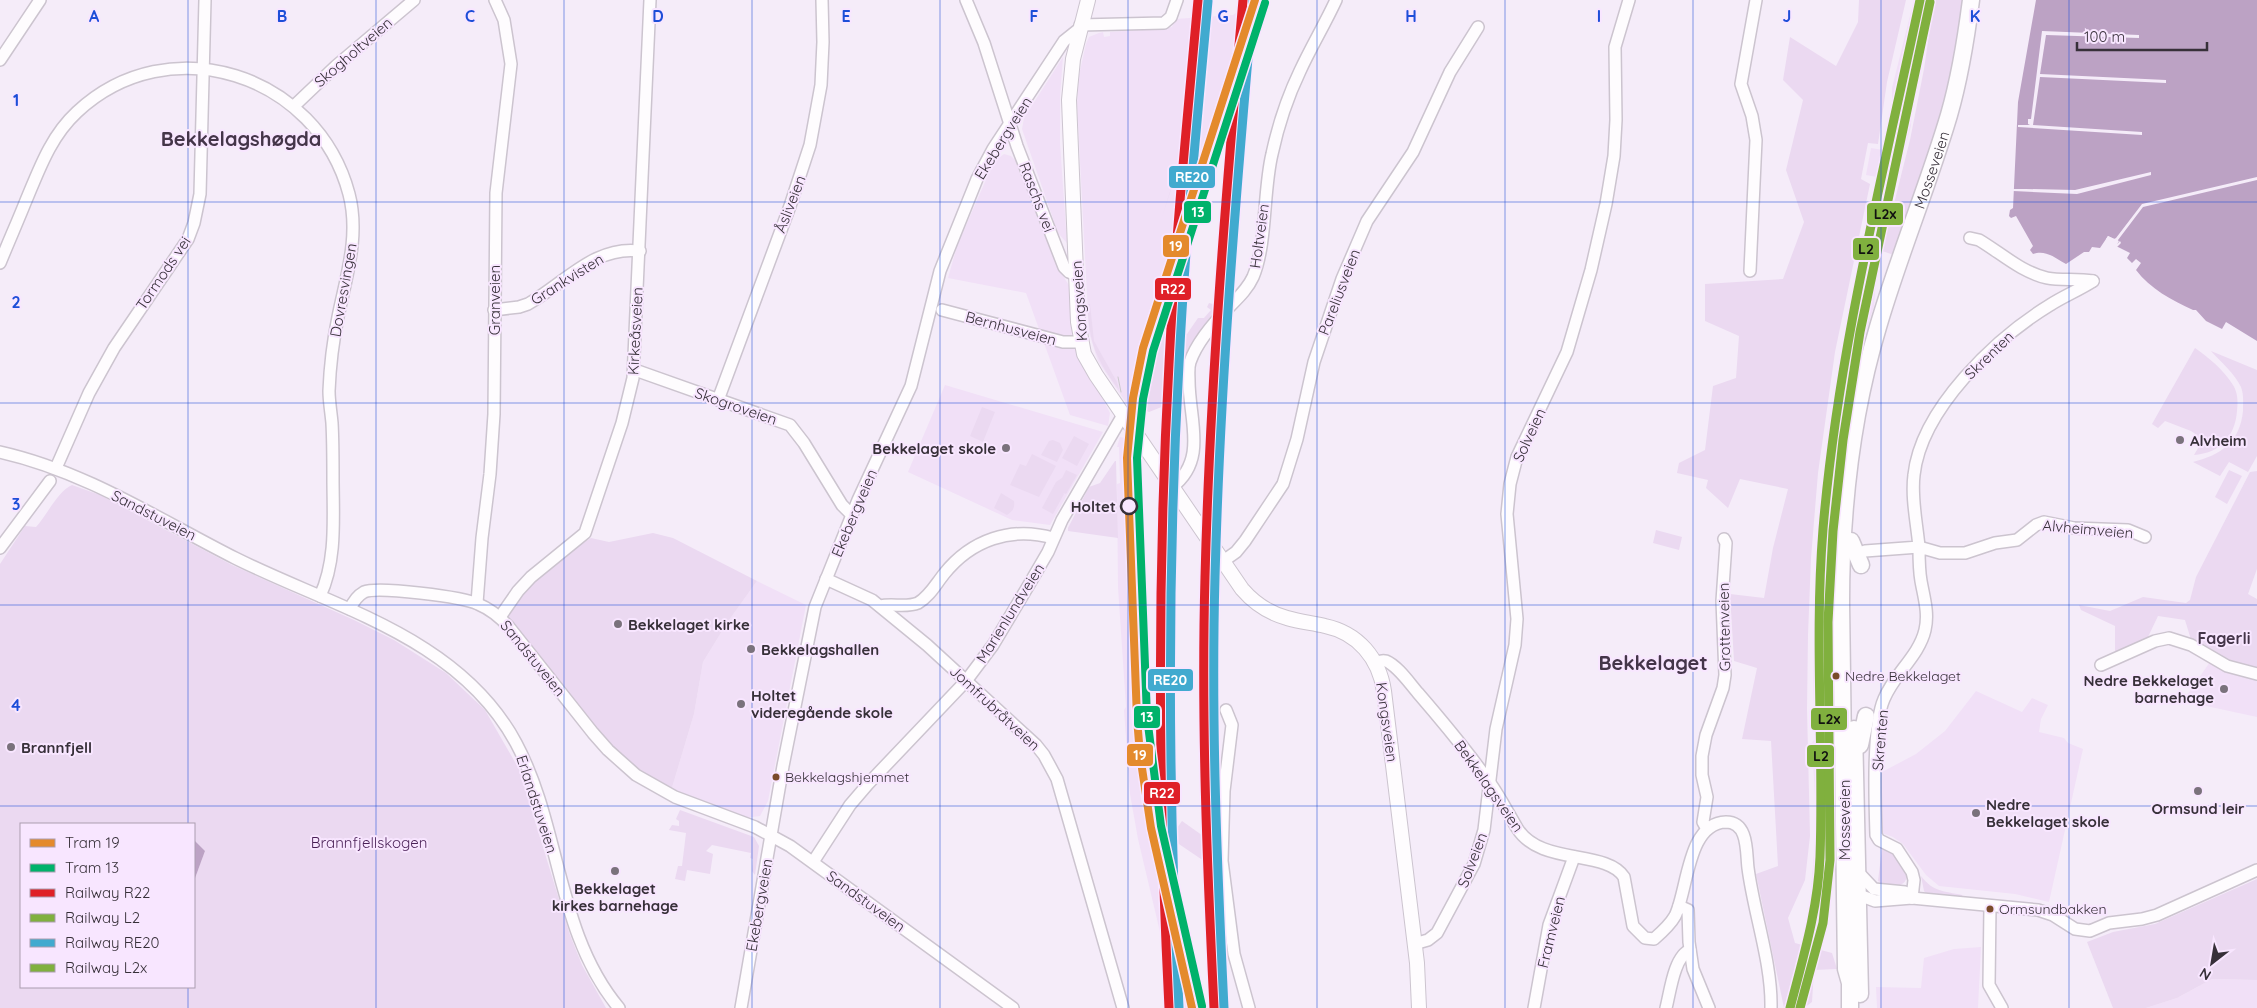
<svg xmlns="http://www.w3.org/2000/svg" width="2257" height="1008" font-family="Quicksand,sans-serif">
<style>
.built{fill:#f1e0f7}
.green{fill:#ebd9f1;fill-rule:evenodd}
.water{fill:#bca2c4}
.pier{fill:#f5ecf9}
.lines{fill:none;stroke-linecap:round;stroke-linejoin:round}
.minor-casing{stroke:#ccc4cf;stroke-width:14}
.major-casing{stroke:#ccc4cf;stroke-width:16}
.highway-casing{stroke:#ccc4cf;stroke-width:19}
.minor{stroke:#fefcfe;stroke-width:11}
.major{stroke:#fefcfe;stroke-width:14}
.highway{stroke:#fefcfe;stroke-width:16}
.tram{stroke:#cccace;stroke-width:1}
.rail-1-casing{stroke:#f8e6ff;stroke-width:12}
.rail-2-casing{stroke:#f8e6ff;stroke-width:12}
.rail-3-casing{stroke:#f8e6ff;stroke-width:12}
.rail-4-casing{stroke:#f8e6ff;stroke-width:12}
.rail-1{stroke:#df2027;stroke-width:9}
.rail-2{stroke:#80b03e;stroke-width:9}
.rail-3{stroke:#41aacf;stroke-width:9}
.rail-4{stroke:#80b03e;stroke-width:9}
.tram-1-casing{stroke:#f8e6ff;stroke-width:11}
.tram-2-casing{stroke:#f8e6ff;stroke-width:11}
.tram-1{stroke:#e48a2c;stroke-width:8}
.tram-2{stroke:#00b26b;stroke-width:8}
.grid{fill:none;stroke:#1d4ed8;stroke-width:1;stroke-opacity:0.55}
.poi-dot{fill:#7a727c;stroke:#f8e6ff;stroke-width:2}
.stop-dot{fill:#f8e6ff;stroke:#373039;stroke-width:2.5}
.bus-dot{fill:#7a4b2a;stroke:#f8e6ff;stroke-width:2}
.labels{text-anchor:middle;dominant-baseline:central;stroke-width:4;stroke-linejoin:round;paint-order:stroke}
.bus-label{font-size:14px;fill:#373039;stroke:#f8e6ff;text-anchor:start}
.street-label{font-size:15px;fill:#373039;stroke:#f8e6ff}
.poi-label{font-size:15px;font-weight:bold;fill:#373039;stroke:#f8e6ff;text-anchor:start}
.stop-label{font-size:15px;font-weight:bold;fill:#373039;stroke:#f8e6ff;text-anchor:end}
.park-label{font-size:15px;fill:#491f56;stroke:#f8e6ff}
.neighbourhood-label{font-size:16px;font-weight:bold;fill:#443549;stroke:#f8e6ff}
.district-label{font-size:20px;font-weight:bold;fill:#443549;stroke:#f8e6ff}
.grid-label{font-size:16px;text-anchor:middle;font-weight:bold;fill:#1d4ed8;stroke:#f8e6ff;stroke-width:4;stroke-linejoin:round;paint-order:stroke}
.line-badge{stroke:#f8e6ff;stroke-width:2}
.badge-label{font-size:14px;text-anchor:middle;font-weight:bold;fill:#fff}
.pale-badge-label{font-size:14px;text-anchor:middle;font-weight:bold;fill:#111}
</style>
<rect width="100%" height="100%" fill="#f5ecf9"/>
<g class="built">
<path d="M1914,0H1931L1912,93L1911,126L1896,178L1878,254L1874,306L1853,374L1843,441L1841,479L1834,528L1829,621V709L1833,779L1832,865L1826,912L1823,911L1817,941L1804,937L1808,925L1815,841V796L1812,743L1815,739L1813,677L1816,576L1824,477L1842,351L1877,177L1866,175L1871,148L1883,150L1892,107V88Z"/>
<path d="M1236,13L1256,20L1154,336L1146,362L1135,416L1098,361L1089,333L1077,103L1079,75L1086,44L1089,37L1099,33L1103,32L1104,37L1110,36V32L1172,27L1175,19L1233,15Z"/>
<path d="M1063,57L1060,97V143L1067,243L1058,233L1022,129L1024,118Z"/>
<path d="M1004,154L1011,156L1015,160L1058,268L1070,287L1073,340L1110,413L1108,426L1070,415L1026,293L948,278L957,246L988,175L996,160Z"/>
<path d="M945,385L1103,432L1050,525L1012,520L908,472Z"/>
<path d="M1120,437L1126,438L1134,449L1130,452L1129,481H1133L1135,526L1140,528L1137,548L1146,769L1160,841L1198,1008H1178L1138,839L1130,794L1124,710L1126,707L1118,587L1117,484L1120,483L1119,447H1117Z"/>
<path d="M757,581L806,605L768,801L760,816L745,818L671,791L694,714L703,662L727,623Z"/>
<path d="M2210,662L2257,677V717L2183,701Z"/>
<path d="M1976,691L2022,712L2032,698L2048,705L2041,719L2039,732L2064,738L2068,743L2083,749L2049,902L2015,894L1939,886L1926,875L1903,844L1893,837L1882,833V772L1916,754L1945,731Z"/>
<path d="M1981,947L1978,1008H1877L1876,987L1921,988L1924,958L1954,949Z"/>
<path d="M2212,979L2257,980V1008H2146L2177,998Z"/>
</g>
<g class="green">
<path d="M1859,0H1906L1887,82L1878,144L1868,143L1861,179L1870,184L1835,352L1818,473L1811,558L1808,635L1807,709L1810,836L1805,880L1788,918L1795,943L1832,953L1837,969L1814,970L1812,1002L1804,1008H1784L1756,874L1778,866L1771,741L1742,739L1757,668L1734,661L1730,594L1764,598L1773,548L1788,489L1740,479L1728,508L1706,488L1708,480L1677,473L1679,463L1705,450L1713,386L1736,378L1739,336L1705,321V284L1783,279L1804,222L1786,170L1803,100L1783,80L1790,37L1836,66L1858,22Z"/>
<path d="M1934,0H1963L1959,44L1946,107L1897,256L1882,251L1910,140L1924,69Z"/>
<path d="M1203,87H1205L1162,217L1199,99L1193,97L1194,95L1200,97Z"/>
<path d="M1226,288L1227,301L1184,366V392L1164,406L1149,412L1138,407L1146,363L1158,323L1187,334L1198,318H1204L1211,310L1207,307L1209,303L1216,305L1222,290Z"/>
<path d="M1090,304L1094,341L1117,382L1119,390C1095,357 1090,345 1087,304Z"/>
<path d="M2195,348C2209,358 2223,369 2233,385C2238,393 2238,402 2237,411C2235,437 2220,453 2194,455L2201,443L2197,435L2191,431L2165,421L2158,428L2152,424Z"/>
<path d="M2211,351L2257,370V456L2248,472L2229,462L2220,476L2193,462C2221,455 2240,442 2243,411C2243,403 2244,395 2241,387C2235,374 2221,362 2211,351Z"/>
<path d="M982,407L995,412L983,442L970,436Z"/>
<path d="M1074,436L1089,444L1077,466L1062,458Z"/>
<path d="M1053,440L1060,443L1063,450L1057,462L1041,455L1049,441Z"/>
<path d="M1032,454L1056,466L1039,497L1010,485L1020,464L1026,466Z"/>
<path d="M1115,461H1116L1118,538L1068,531V528L1089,487L1100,483Z"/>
<path d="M1066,470L1077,475L1066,494L1063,493L1064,494L1053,514L1042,508L1056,482L1062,478Z"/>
<path d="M2229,470L2242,476L2227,504L2215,497Z"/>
<path d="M2257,471V569L2248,594L2257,599V671L2237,667L2192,643L2185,620L2158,616L2147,639L2115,655V626L2081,610L2079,605L2110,611L2143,597L2186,603L2190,600L2196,577L2250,472Z"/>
<path d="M72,485L100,495L232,565L354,620L394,640L446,673L485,710L519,769L570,935L582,965L606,1008H0V564L25,526L36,527C47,515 58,491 72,485ZM21,824H194V840L205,851L194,881V987H21Z"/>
<path d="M1001,493L1014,501C1015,508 1013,511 1007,515L994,508Z"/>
<path d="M1656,530L1682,537L1679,550L1653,543Z"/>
<path d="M653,533L673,538L757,581L727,623L703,662L694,714L671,791L638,770L606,741L505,613L542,569L591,538L609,542Z"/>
<path d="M680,810L754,837L759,846L755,875L752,871L753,859L750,858L751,853L712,845L706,851L713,854L710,874L687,870L685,881L675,879L678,866H682L686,833L669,830L672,825L679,826V821L676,819Z"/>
<path d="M1182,821L1213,843L1204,861L1170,838Z"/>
<path d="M1882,848C1894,850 1918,879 1900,885C1894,888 1886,885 1880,885V882L1878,881Z"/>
<path d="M1921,876C1933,892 1944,891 1962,895L1964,900L1928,896L1924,891Z"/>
<path d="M2257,879V980L2212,979L2177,998L2146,1008H2113L2087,942L2113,932L2155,924Z"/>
</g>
<g class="water">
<path d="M2036,0H2257V341L2226,322L2222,329L2206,321L2196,310H2193C2172,300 2150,289 2136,270L2141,263L2136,259L2132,263L2127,258L2130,253L2116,246L2119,241L2108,236L2100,248L2092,247L2089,252H2084L2066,264C2056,259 2046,249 2033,254L2030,250L2033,246L2016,216L2011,218L2009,216L2010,210L2013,208L2018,102Z"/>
<path d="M194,840L205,851L194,881Z"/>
</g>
<g class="pier">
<path d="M2042,31L2139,35V38L2046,35L2040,74L2166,80V83L2040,77L2033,125L2142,132V135L2018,127V125H2030L2028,124V119H2031Z"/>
<path d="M2151,172V175L2077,194L2013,191V189H2026L2075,190Z"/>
<path d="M2257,177V180L2143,207L2118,240L2117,244L2120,241L2121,243L2116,248L2113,246L2115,242L2106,239L2108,236L2114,239L2116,238L2142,204Z"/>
</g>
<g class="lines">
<defs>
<g id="minor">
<path d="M966,0L984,43L1017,146L1064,267L1069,272L1076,275"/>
<path d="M1080,25L1164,23L1171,17L1177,0"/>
<path d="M0,60L40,0"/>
<path d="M294,106L336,66L414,0"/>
<path d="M1970,238L1979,240C2001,253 2021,272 2047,278C2061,281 2077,278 2093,281"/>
<path d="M0,263C8,243 17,223 25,203C39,170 50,137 77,112C169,26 317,74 349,194C360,236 346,277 338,317C333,341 330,366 329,391C329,401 331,412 332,423C333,441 333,460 333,478C333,517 337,560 320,596"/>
<path d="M1750,271L1756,140L1752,116L1741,84L1756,0"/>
<path d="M494,310L519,307L528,304C565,283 595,245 640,251"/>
<path d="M942,310L1063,342H1081"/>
<path d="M635,370L790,425L804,443L842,505L852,515"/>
<path d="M718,400L790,206L810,145L821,85L823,42L822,0"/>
<path d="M0,452C85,471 158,519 235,558C335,608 459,637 516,743C561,827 556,933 619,1008"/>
<path d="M56,468L89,393L114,348L188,239L194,223L200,194L205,0"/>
<path d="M1172,487C1208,460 1189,419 1189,381C1189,375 1188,368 1190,362C1197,341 1216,320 1232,304C1240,296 1248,288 1253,277C1267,244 1263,191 1272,154C1278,126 1288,96 1300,71C1311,47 1325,24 1336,0"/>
<path d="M0,548L50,481"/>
<path d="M1865,551L1919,547C1917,524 1911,498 1914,475C1921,409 1996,338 2050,305C2064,296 2079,290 2093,281"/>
<path d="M1222,562L1236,552L1245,541L1283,484L1297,439L1314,362L1342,279L1367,221L1413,152L1450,72L1478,27"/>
<path d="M826,579L872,600L927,645L1036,745L1044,755L1057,779L1123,1008"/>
<path d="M477,603L482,538L490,474L494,414L496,193L511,64L504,20L495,0"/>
<path d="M880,606C892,603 906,608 918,603C929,597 936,584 944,574C971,540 1011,526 1053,538"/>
<path d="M350,609C353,602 357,596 364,592C378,586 463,597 478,604C490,609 500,617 509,627L593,733L608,750L636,775L675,797L755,827L790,846L1013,1008"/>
<path d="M500,617L518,591L531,577L585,533L622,423L633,378L650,0"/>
<path d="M1375,663C1379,661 1382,660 1386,661C1398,666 1410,684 1418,693C1443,722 1468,752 1490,783C1500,797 1508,813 1517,828C1540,866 1606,849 1624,877L1633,926L1645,938L1654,939C1662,932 1670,925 1675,916C1688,890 1687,823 1726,822C1749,822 1746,853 1748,868C1754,914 1772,963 1771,1008"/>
<path d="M2101,665L2155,641L2169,638L2191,645L2227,666L2257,674"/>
<path d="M1226,710L1232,725L1224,791L1222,861L1234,954L1249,1008"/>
<path d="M1707,829L1703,822L1707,797L1702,775V756L1706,735L1723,688L1725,675L1722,601L1726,543L1724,539"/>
<path d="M813,862L850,805L868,784L966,681L993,645L1027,588L1048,552L1062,520L1123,415"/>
<path d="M1859,873L1874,889L1905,892L1912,898"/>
<path d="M1859,895L1875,901L1912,898L2038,910L2053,915L2075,929L2090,931L2109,923L2142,919L2157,915L2257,870"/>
<path d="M1912,898L1914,880L1912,872L1897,849L1879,840L1876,835C1875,803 1872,726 1884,699C1894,674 1919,656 1925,630C1929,613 1924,598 1921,581C1919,570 1919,559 1919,547L1940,553H1965L1995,543L2017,540L2036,525L2044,522L2074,528L2128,530L2145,537"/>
<path d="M1679,906L1688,910L1689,942L1693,969L1709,1008"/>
<path d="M1990,906L1989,985L2002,1008"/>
<path d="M1414,944L1428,940L1437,933L1474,864L1484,830L1496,729L1515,645L1517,619L1507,514L1510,484L1517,457L1567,352L1591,270L1606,204L1614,156L1616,120L1615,47L1629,0"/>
<path d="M741,1008L783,766L815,607L858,500L911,386L940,271L977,179L993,149L1064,41L1079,29"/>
<path d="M1534,1008L1549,925L1574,857"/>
<path d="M1666,1008C1670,993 1674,956 1690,950"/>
</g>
<path id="major" d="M1088,0L1073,59L1069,100L1078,322L1084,354L1096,375L1242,589C1254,603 1269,613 1287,618C1300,622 1313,623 1325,626C1358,633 1379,658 1384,691L1417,963L1419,1008"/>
<g id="highway">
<path d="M1851,541L1861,565"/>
<path d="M1854,729L1860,994"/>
<path d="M1860,745L1866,716"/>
<path id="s1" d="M1850,1008V983L1846,969L1841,603C1841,512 1852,414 1878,327C1899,255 1928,186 1949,115C1960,77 1966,39 1971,0"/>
</g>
</defs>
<use href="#minor" class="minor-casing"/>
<use href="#major" class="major-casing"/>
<use href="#highway" class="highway-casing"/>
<use href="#minor" class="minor"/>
<use href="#major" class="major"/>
<use href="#highway" class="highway"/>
<path class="tram" d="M1118,377L1121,392"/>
<defs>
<g id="rail-1">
<path d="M1169,1008C1158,793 1157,579 1169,364C1175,242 1187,121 1198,0"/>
<path d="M1214,1008C1207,864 1201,721 1205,577C1210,384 1226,192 1243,0"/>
</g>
<path id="rail-2" d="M1790,1008C1803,958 1818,909 1820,857C1824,748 1814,639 1823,529C1838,350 1883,175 1920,0"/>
<g id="rail-3">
<path d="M1179,1007C1168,793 1167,579 1179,364C1185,243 1197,122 1208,1"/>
<path d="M1224,1008C1217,864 1211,721 1215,577C1220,385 1236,193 1253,1"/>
</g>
<path id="rail-4" d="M1800,1008L1823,923L1830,860L1828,622L1833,531L1843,440L1860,332L1930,2"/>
</defs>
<use href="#rail-1" class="rail-1-casing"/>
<use href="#rail-2" class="rail-2-casing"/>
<use href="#rail-3" class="rail-3-casing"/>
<use href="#rail-4" class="rail-4-casing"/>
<use href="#rail-1" class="rail-1"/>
<use href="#rail-2" class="rail-2"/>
<use href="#rail-3" class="rail-3"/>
<use href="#rail-4" class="rail-4"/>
<defs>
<path id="tram-1" d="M1192,1008L1151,828L1140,755L1137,718L1127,458L1133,398L1143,348L1255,0"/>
<path id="tram-2" d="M1202,1006L1161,826L1147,717L1137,458L1143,399L1153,351L1265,3"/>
</defs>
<use href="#tram-1" class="tram-1-casing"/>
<use href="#tram-2" class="tram-2-casing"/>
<use href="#tram-1" class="tram-1"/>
<use href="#tram-2" class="tram-2"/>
</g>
<path class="grid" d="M188,0V824M376,0V1008M564,0V1008M752,0V1008M940,0V1008M1128,0V1008M1317,0V1008M1505,0V1008M1693,0V1008M1881,0V1008M2069,0V1008M0,202H2257M0,403H2257M0,605H2257M0,806H2257M188,987V1008"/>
<g class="poi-dot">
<circle cx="2180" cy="440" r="5"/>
<circle cx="1006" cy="448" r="5"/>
<circle cx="618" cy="624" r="5"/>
<circle cx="751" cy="649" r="5"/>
<circle cx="2224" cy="689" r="5"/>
<circle cx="741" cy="704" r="5"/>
<circle cx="11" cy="747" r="5"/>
<circle cx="2198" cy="791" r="5"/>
<circle cx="1976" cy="813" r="5"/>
<circle cx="615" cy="871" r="5"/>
</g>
<circle class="stop-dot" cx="1129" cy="506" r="8"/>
<g class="bus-dot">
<circle cx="1836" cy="676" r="4.5"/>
<circle cx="776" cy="777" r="4.5"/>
<circle cx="1990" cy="909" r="4.5"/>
</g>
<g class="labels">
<g class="bus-label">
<text x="1845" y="676">Nedre Bekkelaget</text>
<text x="785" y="777">Bekkelagshjemmet</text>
<text x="1999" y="909">Ormsundbakken</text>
</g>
<g class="street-label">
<text transform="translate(353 52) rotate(-41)">Skogholtveien</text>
<text transform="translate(1003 138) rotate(-58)">Ekebergveien</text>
<text stroke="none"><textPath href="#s1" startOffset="851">Mosseveien</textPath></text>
<text transform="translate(1037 197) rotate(69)">Raschs vei</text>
<text transform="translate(790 204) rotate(-69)">Åsliveien</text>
<text transform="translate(1259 236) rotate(-82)">Holtveien</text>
<text transform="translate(163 273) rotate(-56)">Tormods vei</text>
<text transform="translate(567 279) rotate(-32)">Grankvisten</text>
<text transform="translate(343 290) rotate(-80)">Dovresvingen</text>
<text transform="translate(1339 292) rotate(-69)">Pareliusveien</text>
<text transform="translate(494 300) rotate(-90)">Granveien</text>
<text transform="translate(1079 301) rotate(-94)">Kongsveien</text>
<text transform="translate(1011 328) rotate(15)">Bernhusveien</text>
<text transform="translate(635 331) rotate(-87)">Kirkeåsveien</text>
<text transform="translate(1989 355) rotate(-44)">Skrenten</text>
<text transform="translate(736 406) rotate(19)">Skogroveien</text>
<text transform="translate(1529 435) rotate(-65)">Solveien</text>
<text transform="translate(854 513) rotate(-67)">Ekebergveien</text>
<text transform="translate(154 515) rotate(27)">Sandstuveien</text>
<text transform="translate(2088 529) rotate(5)">Alvheimveien</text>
<text transform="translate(1010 613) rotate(-58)">Marienlundveien</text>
<text transform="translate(1724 627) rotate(-91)">Grottenveien</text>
<text transform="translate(533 658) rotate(51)">Sandstuveien</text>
<text transform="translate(995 708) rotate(43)">Jomfrubråtveien</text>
<text transform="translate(1387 722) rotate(82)">Kongsveien</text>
<text transform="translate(1880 740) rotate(-85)">Skrenten</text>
<text transform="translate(1489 786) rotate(55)">Bekkelagsveien</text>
<text transform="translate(537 804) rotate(72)">Erlandstuveien</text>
<text transform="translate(1844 820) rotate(-90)">Mosseveien</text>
<text transform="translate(1472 860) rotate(-69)">Solveien</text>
<text transform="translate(866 901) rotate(36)">Sandstuveien</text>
<text transform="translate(759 905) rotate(-80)">Ekebergveien</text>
<text transform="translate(1551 932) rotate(-76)">Framveien</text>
</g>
<g class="poi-label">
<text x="2190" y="440">Alvheim</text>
<text x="996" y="448" text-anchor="end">Bekkelaget skole</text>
<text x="628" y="624">Bekkelaget kirke</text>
<text x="761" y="649">Bekkelagshallen</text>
<text x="2214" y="680" text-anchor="end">Nedre Bekkelaget<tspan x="2214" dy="17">barnehage</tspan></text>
<text x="751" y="695">Holtet<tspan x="751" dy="17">videregående skole</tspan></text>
<text x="21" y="747">Brannfjell</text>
<text x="1986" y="804">Nedre<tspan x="1986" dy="17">Bekkelaget skole</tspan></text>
<text x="2198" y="808" text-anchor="middle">Ormsund leir</text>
<text x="615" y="888" text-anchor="middle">Bekkelaget<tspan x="615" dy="17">kirkes barnehage</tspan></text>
</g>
<g class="stop-label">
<text x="1116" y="506">Holtet</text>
</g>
<g class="park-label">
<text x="369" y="842">Brannfjellskogen</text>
</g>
<g class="neighbourhood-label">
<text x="2224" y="638">Fagerli</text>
</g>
<g class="district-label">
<text x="241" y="138">Bekkelagshøgda</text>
<text x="1653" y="662">Bekkelaget</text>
</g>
</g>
<g class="grid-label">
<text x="94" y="22">A</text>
<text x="282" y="22">B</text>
<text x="470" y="22">C</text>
<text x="658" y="22">D</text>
<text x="846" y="22">E</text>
<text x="1034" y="22">F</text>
<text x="1223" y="22">G</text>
<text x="1411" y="22">H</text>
<text x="1599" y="22">I</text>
<text x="1787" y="22">J</text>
<text x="1975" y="22">K</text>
<text x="16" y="106">1</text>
<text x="16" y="308">2</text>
<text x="16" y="510">3</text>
<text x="16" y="711">4</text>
</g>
<g class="line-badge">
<rect x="1168" y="165" width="48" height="24" rx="5" fill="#41aacf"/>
<rect x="1183" y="200" width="29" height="24" rx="5" fill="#00b26b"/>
<rect x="1866" y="202" width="38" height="24" rx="5" fill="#80b03e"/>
<rect x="1162" y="234" width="28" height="24" rx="5" fill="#e48a2c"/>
<rect x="1852" y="237" width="28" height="24" rx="5" fill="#80b03e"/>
<rect x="1154" y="277" width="38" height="24" rx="5" fill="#df2027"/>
<rect x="1147" y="668" width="47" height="24" rx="5" fill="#41aacf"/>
<rect x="1133" y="705" width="28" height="24" rx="5" fill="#00b26b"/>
<rect x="1810" y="707" width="38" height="24" rx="5" fill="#80b03e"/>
<rect x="1126" y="743" width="28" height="24" rx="5" fill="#e48a2c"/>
<rect x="1806" y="744" width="29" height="24" rx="5" fill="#80b03e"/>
<rect x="1143" y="781" width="38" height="24" rx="5" fill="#df2027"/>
</g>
<g class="badge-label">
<text x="1192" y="182">RE20</text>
<text x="1198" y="217">13</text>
<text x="1176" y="251">19</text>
<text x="1173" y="294">R22</text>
<text x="1170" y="685">RE20</text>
<text x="1147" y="722">13</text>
<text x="1140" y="760">19</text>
<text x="1162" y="798">R22</text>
</g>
<g class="pale-badge-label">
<text x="1885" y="219">L2x</text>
<text x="1866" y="254">L2</text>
<text x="1829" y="724">L2x</text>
<text x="1821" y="761">L2</text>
</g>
<rect x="20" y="823" width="175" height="165" fill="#f8e6ff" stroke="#ab9db0"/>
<rect x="30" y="839" width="25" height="8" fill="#e48a2c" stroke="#ab9db0"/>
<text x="65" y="848" font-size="15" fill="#373039">Tram 19</text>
<rect x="30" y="864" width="25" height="8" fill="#00b26b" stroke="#ab9db0"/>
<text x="65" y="873" font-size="15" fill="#373039">Tram 13</text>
<rect x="30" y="889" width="25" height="8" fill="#df2027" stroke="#ab9db0"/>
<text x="65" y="898" font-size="15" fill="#373039">Railway R22</text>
<rect x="30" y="914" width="25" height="8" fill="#80b03e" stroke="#ab9db0"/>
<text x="65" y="923" font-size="15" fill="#373039">Railway L2</text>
<rect x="30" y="939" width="25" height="8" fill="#41aacf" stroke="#ab9db0"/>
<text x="65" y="948" font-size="15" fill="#373039">Railway RE20</text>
<rect x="30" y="964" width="25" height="8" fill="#80b03e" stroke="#ab9db0"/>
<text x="65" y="973" font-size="15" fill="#373039">Railway L2x</text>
<g transform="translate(2212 963) rotate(211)" stroke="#f8e6ff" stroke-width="4" paint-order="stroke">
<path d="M0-4L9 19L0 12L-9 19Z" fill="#373039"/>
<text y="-8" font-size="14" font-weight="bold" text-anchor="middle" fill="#373039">N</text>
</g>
<path d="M2077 42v8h130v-8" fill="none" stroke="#373039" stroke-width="2.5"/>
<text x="2084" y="42" font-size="15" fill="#373039" stroke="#f8e6ff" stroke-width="4" paint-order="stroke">100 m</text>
</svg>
